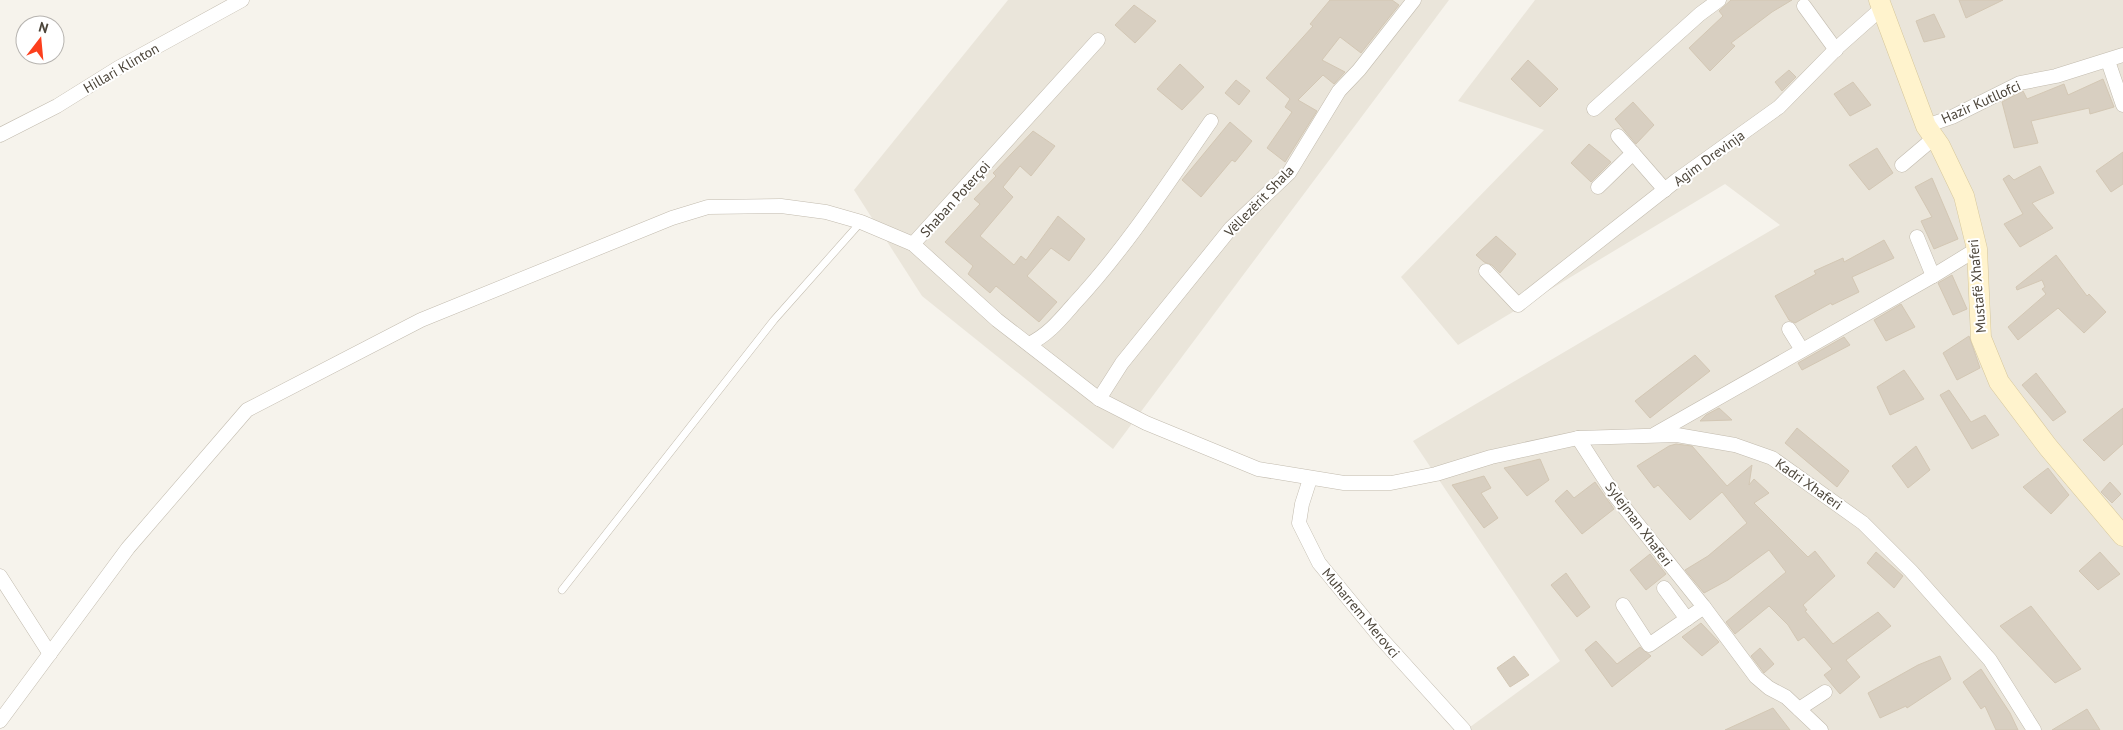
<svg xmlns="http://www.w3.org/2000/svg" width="2123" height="730" font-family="'PT Sans',sans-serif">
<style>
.residential{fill:#eae5da}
.building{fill:#d8cfc1;stroke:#d3c7b4}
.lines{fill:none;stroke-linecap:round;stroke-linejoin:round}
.lane-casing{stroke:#c2bbae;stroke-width:8}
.street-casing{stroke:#c2bbae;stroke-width:15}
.secondary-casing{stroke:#d6c79b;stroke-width:21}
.lane{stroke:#fff;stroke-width:7}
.street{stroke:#fff;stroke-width:14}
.secondary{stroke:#fff3cd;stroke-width:20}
.labels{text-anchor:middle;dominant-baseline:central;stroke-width:4;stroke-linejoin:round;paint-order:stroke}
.street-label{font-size:14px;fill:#4b4439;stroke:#fff}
</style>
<rect width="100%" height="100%" fill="#f6f3ec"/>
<g class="residential">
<path d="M1008,0H1449L1113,449L922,296L854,190Z"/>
<path d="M1535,0H2123V730H1466L1560,661L1413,441L1780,225L1725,184L1458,345L1401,277L1544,130L1458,101Z"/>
</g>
<g class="building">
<path d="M1330,0H1392L1399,5L1361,53L1340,37L1322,60L1345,72L1334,84L1323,75L1298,100L1317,111L1285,162L1267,148L1292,112L1285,107L1290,99L1266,78L1313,26L1310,24Z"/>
<path d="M1731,0H1792L1772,12L1731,43L1735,46L1710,71L1689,48L1723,16L1719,11Z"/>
<path d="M1959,0H2003L1966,18Z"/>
<path d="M1134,5L1156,21L1135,43L1115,25Z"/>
<path d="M1934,14L1945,37L1924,42L1916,21Z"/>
<path d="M1528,60L1558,89L1540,107L1511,79Z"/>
<path d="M1180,64L1204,87L1182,110L1157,89Z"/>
<path d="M1789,70L1796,77L1782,91L1775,82Z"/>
<path d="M2103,79L2114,107L2090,114L2089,108L2031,121L2038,143L2014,148L2002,102L2023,91L2027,99L2064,84L2068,95Z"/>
<path d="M1236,80L1250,91L1239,105L1225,93Z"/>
<path d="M1853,82L1871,105L1850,116L1834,94Z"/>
<path d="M1633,102L1654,125L1636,144L1615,119Z"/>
<path d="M1230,122L1252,141L1235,162L1232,160L1201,197L1182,180Z"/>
<path d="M1033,131L1055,146L1031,176L1020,166L1003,187L1013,197L980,236L1014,265L1021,256L1026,260L1058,216L1085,239L1069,261L1051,248L1027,276L1057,302L1039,322L996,286L990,293L968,274L973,266L945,242L980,204L974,199L996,176L993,173Z"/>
<path d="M1589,144L1611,162L1591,182L1571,163Z"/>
<path d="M1877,148L1893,173L1869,190L1849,165Z"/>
<path d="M2123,152V184L2111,192L2096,171Z"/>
<path d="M2040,166L2054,193L2032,203L2053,228L2020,247L2004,224L2023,214L2003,179L2009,175L2014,180Z"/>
<path d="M1932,178L1958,239L1934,249L1921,221L1932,217L1915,187Z"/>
<path d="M1496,236L1516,254L1500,273L1492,265L1484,262L1476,255Z"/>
<path d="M1884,240L1894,258L1852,277L1859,292L1832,305L1831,303L1795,323L1789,320L1775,296L1816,274L1814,271L1843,258L1844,262Z"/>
<path d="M2056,255L2087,296L2089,294L2106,312L2084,333L2058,308L2018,340L2008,327L2046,294L2042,289L2045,287L2042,280L2017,290L2016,287Z"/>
<path d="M1952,275L1967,309L1953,315L1938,283Z"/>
<path d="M1901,304L1915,327L1886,341L1874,320Z"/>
<path d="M1969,336L1980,368L1957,380L1943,353Z"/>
<path d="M1844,337L1850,345L1802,370L1798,363Z"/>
<path d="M1695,355L1710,371L1650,418L1635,401Z"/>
<path d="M1904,370L1924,399L1890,415L1877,387Z"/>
<path d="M2036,373L2066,412L2053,421L2022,385Z"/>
<path d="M1949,390L1971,422L1985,415L1999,435L1972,449L1940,395Z"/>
<path d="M1719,408L1732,420L1700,421L1706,415Z"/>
<path d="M2123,408V444L2104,461L2083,440Z"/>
<path d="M1797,428L1849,471L1837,487L1785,443Z"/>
<path d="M1676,444L1692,446L1727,486L1752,465L1749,485L1754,479L1769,493L1754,503L1808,557L1815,551L1835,576L1803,605L1807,610L1805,611L1833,644L1878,612L1891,626L1846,660L1860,677L1840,694L1824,675L1832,669L1804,637L1798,641L1788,625L1769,606L1735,634L1726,622L1786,572L1769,550L1728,580L1704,593L1685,570L1708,556L1747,523L1722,492L1690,520L1658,485L1654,488L1637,466L1669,446Z"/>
<path d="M1916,446L1930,470L1908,488L1892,466Z"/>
<path d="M1540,459L1549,480L1527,496L1504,468Z"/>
<path d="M2048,468L2069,495L2051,514L2023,487Z"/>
<path d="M1484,476L1491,488L1481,493L1498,518L1484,528L1452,485Z"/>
<path d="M1595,482L1614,509L1582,534L1555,501L1567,490L1574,498Z"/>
<path d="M2110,482L2121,494L2112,503L2101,492Z"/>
<path d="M1876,552L1903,576L1894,588L1867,563Z"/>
<path d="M2100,552L2120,574L2098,590L2079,571Z"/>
<path d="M1650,554L1666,574L1646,590L1630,570Z"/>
<path d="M1566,573L1590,607L1577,617L1551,585Z"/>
<path d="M2031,606L2081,669L2055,683L2000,626Z"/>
<path d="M1701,623L1719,642L1702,656L1682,637Z"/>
<path d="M1596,641L1617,664L1640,647L1651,656L1612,687L1585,650Z"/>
<path d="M1760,648L1774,664L1764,673L1751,656Z"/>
<path d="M1514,656L1529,675L1510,687L1497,668Z"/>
<path d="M1940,656L1951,679L1907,708L1906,706L1880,718L1868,693L1918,665Z"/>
<path d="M1981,669L2010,713L2018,730H1996L1985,706L1981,709L1963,682Z"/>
<path d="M1773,708L1790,730H1725Z"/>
<path d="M2087,709L2100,730H2052Z"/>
</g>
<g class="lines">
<defs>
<path id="lane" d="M562,590L774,320L861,222"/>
<g id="street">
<path d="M1804,6L1836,50"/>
<path d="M2108,61L2123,105"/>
<path d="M1594,109L1700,14L1719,0"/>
<path d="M1926,126L1952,117L2020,83L2056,76L2123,55"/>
<path d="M0,135L57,106L118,68L242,0"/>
<path d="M1618,136L1665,190"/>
<path d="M1902,165L1934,138"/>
<path d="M1598,187L1633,153"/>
<path d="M1917,237L1933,276"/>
<path d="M913,244L1098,40"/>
<path d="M1486,271L1518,305L1677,180L1779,107L1838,47L1882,8L1878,4"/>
<path d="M1789,329L1802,350"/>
<path d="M1029,344C1048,335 1060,320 1074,304C1126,248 1168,183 1211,121"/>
<path d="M1099,399L1122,363L1231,228L1289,173L1339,91L1359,70L1414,0"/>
<path d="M1655,434L1933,276L1977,249"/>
<path d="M1578,438L1616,497L1704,607L1756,677L1769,688L1786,697L1821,730"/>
<path d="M1310,479L1302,504L1299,523L1319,563L1379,636L1464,730"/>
<path d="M0,576L50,654"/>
<path d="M1664,588L1687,619"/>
<path d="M1623,605L1649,645L1704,607"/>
<path d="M1799,709L1825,692"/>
<path d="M0,721L128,548L247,410L421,320L672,218L708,207L781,206L826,212L861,222L913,244L997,320L1099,399L1146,423L1258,469L1344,483H1391L1436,474L1491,457L1578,438L1677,435L1735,445L1772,458L1863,523L1911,571L1990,660L2034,730"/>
</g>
<path id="secondary" d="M1879,0L1926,126L1940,146L1964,196L1977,249L1981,338L1999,382L2048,447L2123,536"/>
</defs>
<use href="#lane" class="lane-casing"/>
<use href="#street" class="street-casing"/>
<use href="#secondary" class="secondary-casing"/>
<use href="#lane" class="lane"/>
<use href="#street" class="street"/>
<use href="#secondary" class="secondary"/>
</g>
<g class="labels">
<g class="street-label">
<text transform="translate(121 68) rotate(-30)">Hillari Klinton</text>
<text transform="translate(1981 102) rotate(-24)">Hazir Kutllofci</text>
<text transform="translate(1709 158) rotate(-36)">Agim Drevinja</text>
<text transform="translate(955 199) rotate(-48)">Shaban Poterçoi</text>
<text transform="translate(1259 201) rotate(-46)">Vëllezërit Shala</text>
<text transform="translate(1977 286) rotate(-95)">Mustafë Xhaferi</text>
<text transform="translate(1809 484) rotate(35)">Kadri Xhaferi</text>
<text transform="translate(1639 524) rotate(53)">Sylejman Xhaferi</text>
<text transform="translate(1361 613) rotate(50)">Muharrem Merovci</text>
</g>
</g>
<g transform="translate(40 40) rotate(16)"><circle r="24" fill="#ffffff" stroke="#b7b4b0"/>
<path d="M0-4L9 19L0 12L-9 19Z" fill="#fc3f1d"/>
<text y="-8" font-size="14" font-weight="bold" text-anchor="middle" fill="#4b4439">N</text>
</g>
</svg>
